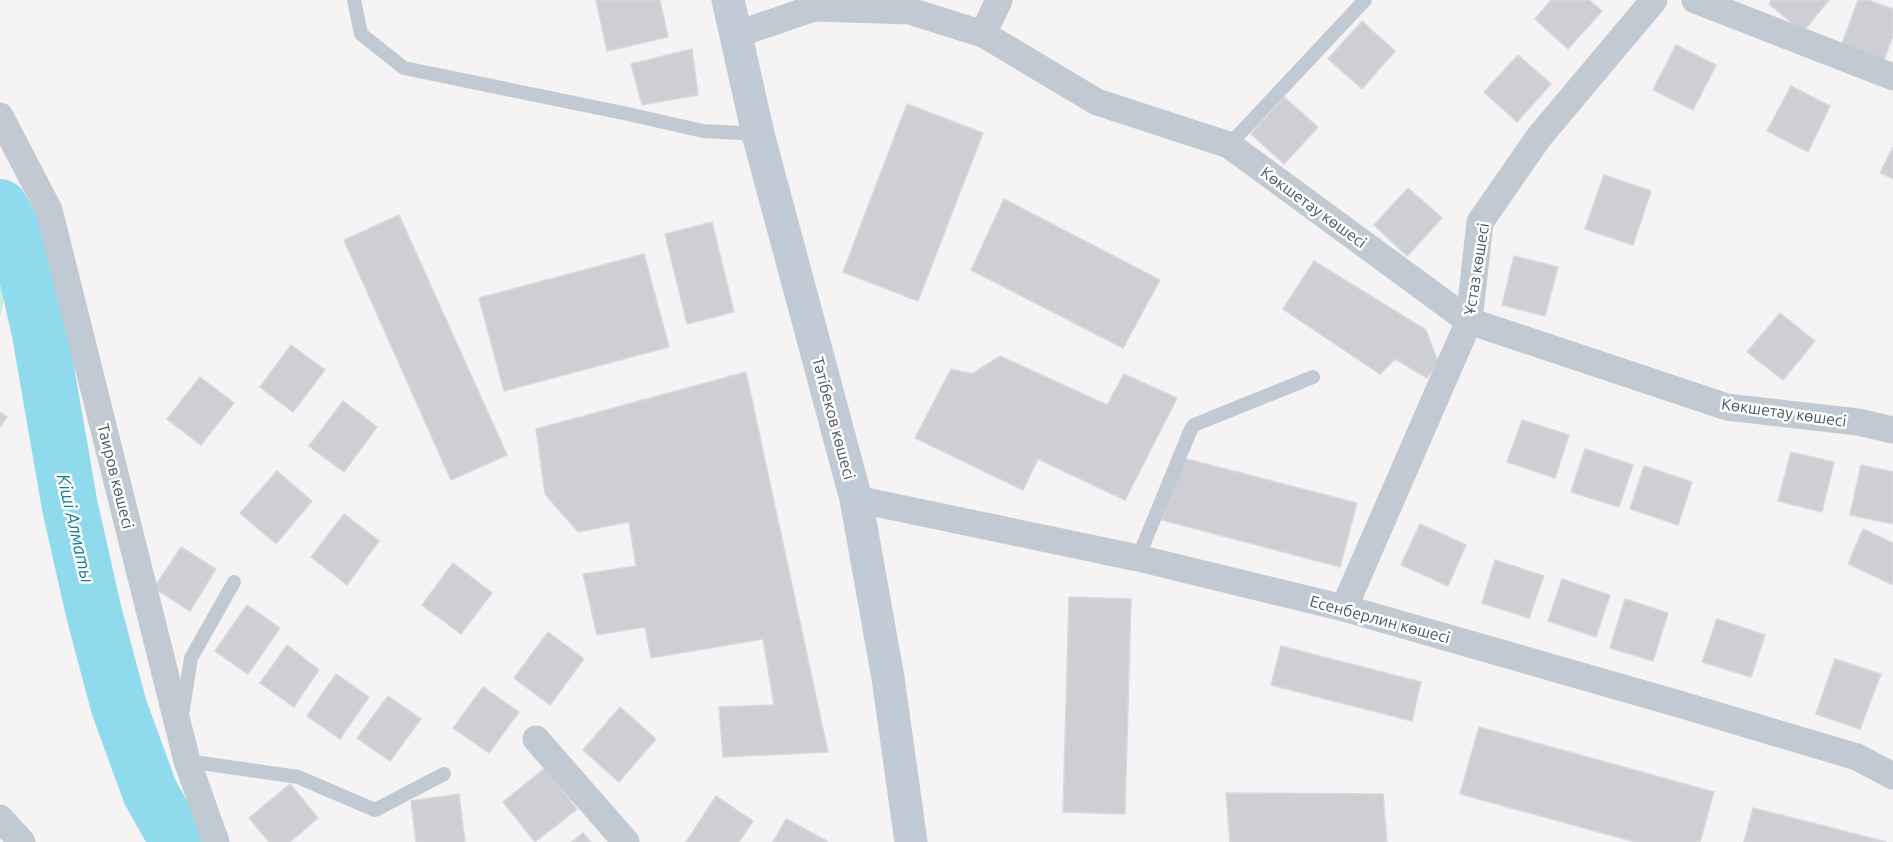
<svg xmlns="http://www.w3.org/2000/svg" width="1893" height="842" font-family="Ubuntu,sans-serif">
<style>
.green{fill:#c3f1d5}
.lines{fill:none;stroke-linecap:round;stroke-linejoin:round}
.river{stroke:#90daee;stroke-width:56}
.building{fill:#cdcfd5;stroke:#d7d9de;stroke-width:1.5}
.lane{stroke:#c1cad2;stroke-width:14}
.street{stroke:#c1cad2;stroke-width:27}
.secondary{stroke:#c1cbd6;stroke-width:33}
.labels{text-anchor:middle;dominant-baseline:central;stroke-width:5;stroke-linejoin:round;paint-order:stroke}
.street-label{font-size:16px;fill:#4a5661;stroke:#fff}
.water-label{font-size:18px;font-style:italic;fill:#0c7c9b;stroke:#fff}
</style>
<rect width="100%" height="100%" fill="#f5f3f3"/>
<path class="green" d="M0,179L21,225L0,317Z"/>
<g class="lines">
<path class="river" d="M0,207L19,240L40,334L70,507L94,613L119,707L150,792L178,842"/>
</g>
<g class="building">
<path d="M596,0H660L668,37L607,51Z"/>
<path d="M1551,0H1589L1602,11L1568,49L1535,19Z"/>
<path d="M1771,0H1829L1803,32L1769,4Z"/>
<path d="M1858,0H1868L1893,9V35L1884,60L1842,44Z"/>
<path d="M1362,21L1395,51L1362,89L1328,59Z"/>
<path d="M1676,45L1716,65L1693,110L1653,90Z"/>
<path d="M692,49L698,95L642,105L631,64Z"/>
<path d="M1518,55L1551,84L1517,122L1484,92Z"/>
<path d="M1791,86L1830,106L1808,152L1767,131Z"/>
<path d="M1284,97L1318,127L1284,164L1251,134Z"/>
<path d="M907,104L983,133L918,301L843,272Z"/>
<path d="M1893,147V179L1880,173Z"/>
<path d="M1604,175L1651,191L1633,245L1585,229Z"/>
<path d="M1408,188L1442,218L1407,256L1374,225Z"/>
<path d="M1004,199L1160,280L1123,348L971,270Z"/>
<path d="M399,215L507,455L451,480L344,240Z"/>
<path d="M712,222L734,312L687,324L665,234Z"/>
<path d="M644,254L669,347L504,391L479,298Z"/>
<path d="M1514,256L1558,267L1545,316L1502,305Z"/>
<path d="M1314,261L1426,330L1438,362L1427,378L1395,359L1380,374L1283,309Z"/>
<path d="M1780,313L1815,341L1783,380L1747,352Z"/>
<path d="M291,345L325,370L293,412L260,387Z"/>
<path d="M1000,356L1107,405L1124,374L1177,398L1125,500L1038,459L1023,490L915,438L951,369L972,374Z"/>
<path d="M746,372L828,752L723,757L719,707L774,705L763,639L651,658L645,627L597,635L583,574L636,566L629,522L578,532L545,494L536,429Z"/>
<path d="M200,377L234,403L201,445L167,419Z"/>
<path d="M343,401L377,427L344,472L309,446Z"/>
<path d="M0,412L7,417L0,427Z"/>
<path d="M1522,420L1569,435L1555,478L1507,462Z"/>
<path d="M1585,449L1633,465L1619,507L1571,492Z"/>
<path d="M1791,452L1834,462L1822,512L1778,501Z"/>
<path d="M1179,457L1357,503L1340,567L1162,520Z"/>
<path d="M1861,465L1893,472V524L1850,515Z"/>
<path d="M1644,466L1692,482L1678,525L1630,509Z"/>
<path d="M277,471L312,501L276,544L240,513Z"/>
<path d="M344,514L379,541L347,585L311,557Z"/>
<path d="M1420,524L1466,545L1448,586L1401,565Z"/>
<path d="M1863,529L1893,543V585L1848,564Z"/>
<path d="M181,547L216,569L190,611L154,588Z"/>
<path d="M1495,560L1544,576L1529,618L1482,603Z"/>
<path d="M453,563L492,593L461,634L422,605Z"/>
<path d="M1562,579L1610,595L1596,637L1548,621Z"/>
<path d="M1069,597L1131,599L1125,814L1063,812Z"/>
<path d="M1625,599L1668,613L1653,661L1610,648Z"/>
<path d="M247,605L280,628L248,674L215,651Z"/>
<path d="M1717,619L1765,635L1751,677L1702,662Z"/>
<path d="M548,632L584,659L550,705L514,678Z"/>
<path d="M287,645L319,670L294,707L260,683Z"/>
<path d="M1281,646L1421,682L1412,721L1271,685Z"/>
<path d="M1835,659L1881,674L1860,729L1816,714Z"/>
<path d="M336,674L369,697L340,739L307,716Z"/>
<path d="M483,687L519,712L489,753L453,728Z"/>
<path d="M388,696L421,719L390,761L357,738Z"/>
<path d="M620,707L656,739L619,782L583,750Z"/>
<path d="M1479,727L1714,792L1700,842H1635L1460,794Z"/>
<path d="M545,768L577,809L535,842L503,802Z"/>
<path d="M290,784L318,818L290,842H269L249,818Z"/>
<path d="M1226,793L1383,794L1387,842H1230Z"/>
<path d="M459,794L465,842H416L411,801Z"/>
<path d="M716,796L753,821L739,842H686Z"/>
<path d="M1753,808L1887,842H1744Z"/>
<path d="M786,819L827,841L826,842H773Z"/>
<path d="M583,833L591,842H572Z"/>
</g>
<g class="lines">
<g class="lane">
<path d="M354,0L361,34L404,68L628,114L703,131L758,134"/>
<path d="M1229,145L1365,0"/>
<path d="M1138,558L1191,429L1194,425L1313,377"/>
<path d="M182,715L191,658L234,582"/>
<path d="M187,761L298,777L375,810L444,774"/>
</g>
<g class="street">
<path d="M1695,0L1893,77"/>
<path d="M983,34L999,0"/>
<path d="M735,35L814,8L910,11L983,34L1097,102L1229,145L1469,321L1727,407L1858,422L1893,430"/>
<path d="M0,116L49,210L187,761L216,842"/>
<path d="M856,499L1138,558L1344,608L1679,704L1857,757L1893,776"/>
<path d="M1344,608L1469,321L1480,222L1539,137L1654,0"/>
<path d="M536,739L626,842"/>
<path d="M0,818L22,842"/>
</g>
<path class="secondary" d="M728,0L758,134L856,499L888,678L911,842"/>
</g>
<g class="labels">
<g class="street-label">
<text transform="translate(1314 207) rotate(36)">Көкшетау көшесі</text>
<text transform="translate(1476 269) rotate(-81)">Ұстаз көшесі</text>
<text transform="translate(1784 412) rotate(8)">Көкшетау көшесі</text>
<text transform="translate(834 418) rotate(75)">Тәтібеков көшесі</text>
<text transform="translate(116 476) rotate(76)">Таиров көшесі</text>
<text transform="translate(1380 619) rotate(15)">Есенберлин көшесі</text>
</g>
<g class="water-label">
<text transform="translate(76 528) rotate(77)">Кіші Алматы</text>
</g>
</g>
</svg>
